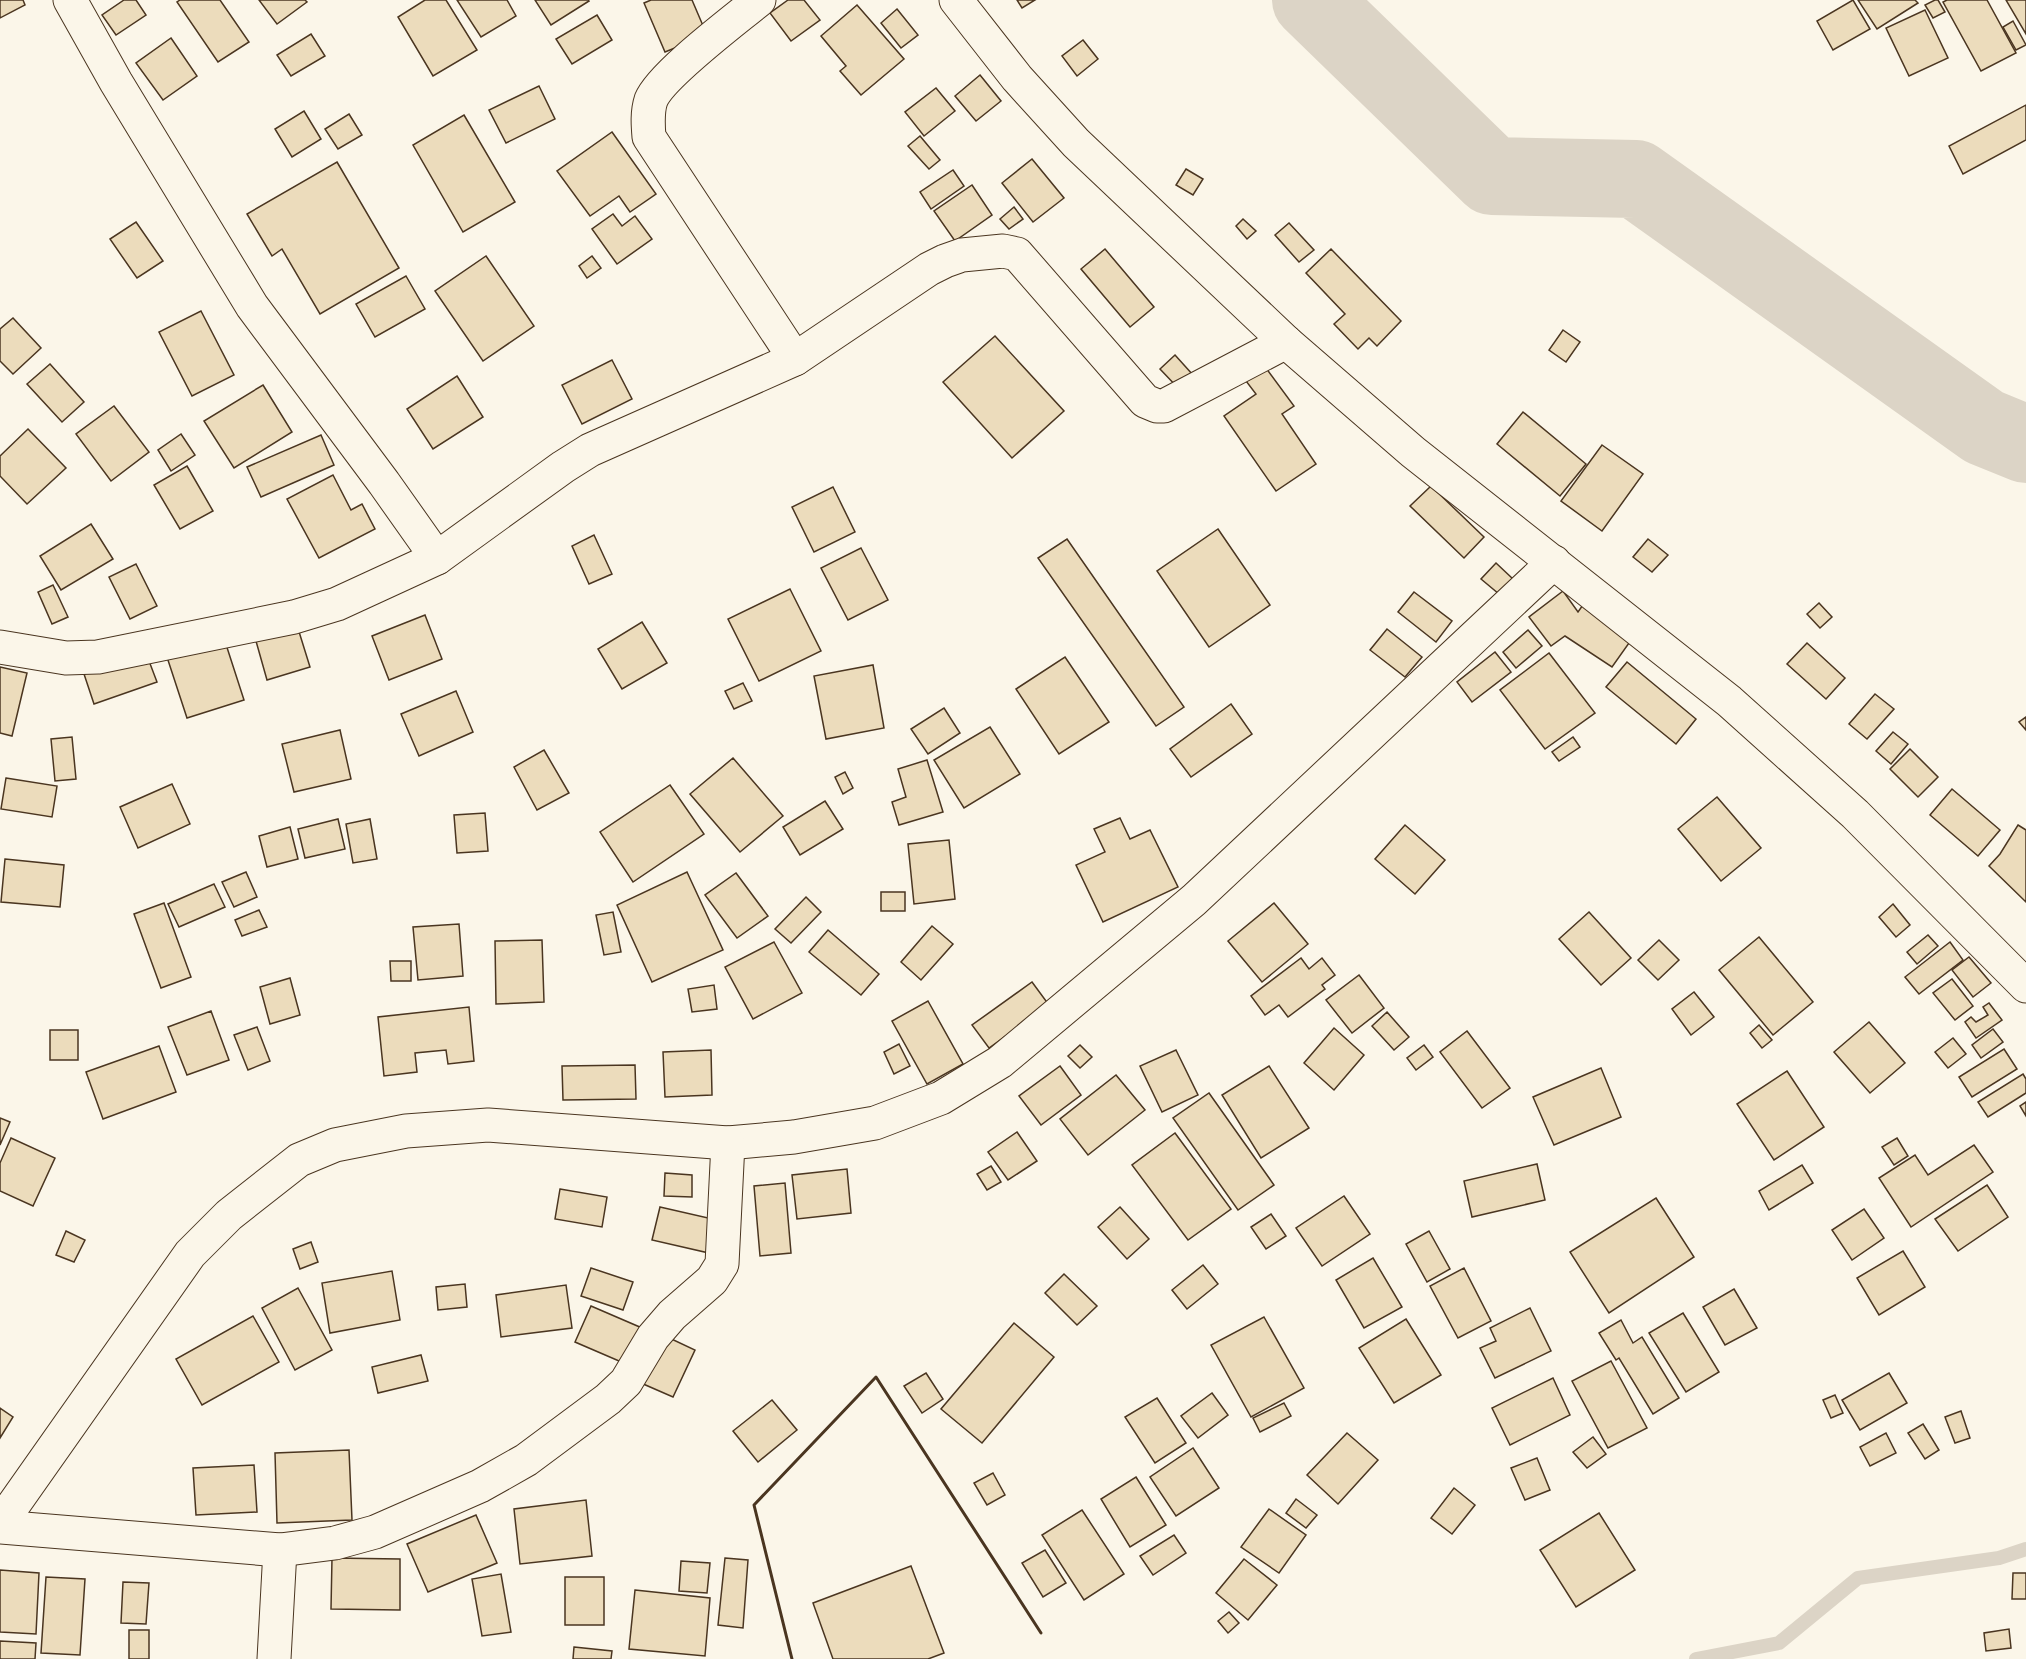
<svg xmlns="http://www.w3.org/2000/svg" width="2026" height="1659" font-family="'Noto Sans',sans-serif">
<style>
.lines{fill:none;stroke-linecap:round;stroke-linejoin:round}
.stream{stroke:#dcd4c6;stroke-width:14}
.river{stroke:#dcd4c6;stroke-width:78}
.building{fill:#ecdcbc;stroke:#4a3520;stroke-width:1.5}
.minor-casing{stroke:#4a3520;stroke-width:35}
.trunk-casing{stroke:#4a3520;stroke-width:35}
.minor{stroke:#fbf6e9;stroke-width:33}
.trunk{stroke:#fbf6e9;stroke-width:33}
.wall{stroke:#4a3520;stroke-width:3}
</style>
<rect width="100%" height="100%" fill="#fbf6e9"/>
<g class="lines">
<path class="stream" d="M1696,1659L1779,1643L1858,1578L1999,1558L2026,1549"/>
<path class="river" d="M1311,0L1492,176L1636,179L1984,427L2026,444"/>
</g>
<g class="building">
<path d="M0,0H23L25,5L0,18Z"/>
<path d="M124,0H136L146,15L116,35L102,15Z"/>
<path d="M180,0H220L249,42L218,62L177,2Z"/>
<path d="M259,0H305L307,2L277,24Z"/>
<path d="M425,0H446L477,50L433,76L398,17Z"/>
<path d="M457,0H507L516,16L481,37Z"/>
<path d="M535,0H588L589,1L551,25Z"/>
<path d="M651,0H692L707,35L665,52L644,3Z"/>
<path d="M788,0H804L820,20L791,41L770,13Z"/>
<path d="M1017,0H1035L1022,8Z"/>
<path d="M1853,0L1870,29L1833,50L1817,21Z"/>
<path d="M1858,0H1915L1918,3L1877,29Z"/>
<path d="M1935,0H1938L1945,12L1933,18L1925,5Z"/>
<path d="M1947,0H1987L2016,53L1981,71L1943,2Z"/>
<path d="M2006,0H2026V34Z"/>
<path d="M857,5L904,59L861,95L840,71L846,66L821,36Z"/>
<path d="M897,9L918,35L901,48L881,23Z"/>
<path d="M1925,10L1948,58L1909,76L1886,28Z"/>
<path d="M597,15L612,40L572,64L556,39Z"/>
<path d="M2013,21L2026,45L2016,50L2003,27Z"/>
<path d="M311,34L325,56L291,76L277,55Z"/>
<path d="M171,38L197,76L163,100L136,63Z"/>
<path d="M1083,40L1098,59L1077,76L1062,56Z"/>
<path d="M980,75L1001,101L976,121L955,96Z"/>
<path d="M539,86L555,119L506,143L489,110Z"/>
<path d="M936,88L955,111L924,136L905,112Z"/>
<path d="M2026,105V140L1963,174L1949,146Z"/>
<path d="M304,111L321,139L292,157L275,129Z"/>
<path d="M349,114L362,135L338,149L325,129Z"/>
<path d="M464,115L515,202L463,232L413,145Z"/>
<path d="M612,132L656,194L630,212L619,196L590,216L557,171Z"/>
<path d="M920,136L940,160L929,169L908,146Z"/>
<path d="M1032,159L1064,198L1033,222L1002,183Z"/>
<path d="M337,162L399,268L320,314L282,249L272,256L247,214Z"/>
<path d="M1186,169L1203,179L1193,195L1176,185Z"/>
<path d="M953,170L964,186L931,209L920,192Z"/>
<path d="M972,185L992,215L955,241L934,211Z"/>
<path d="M1014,207L1023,219L1009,229L1000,219Z"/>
<path d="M613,214L622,226L635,216L652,239L617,264L592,229Z"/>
<path d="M1243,219L1256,231L1247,239L1236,226Z"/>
<path d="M136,222L163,261L137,278L110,239Z"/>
<path d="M1289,223L1314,250L1299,262L1275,235Z"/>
<path d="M1105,249L1154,307L1130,327L1081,269Z"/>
<path d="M1331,249L1401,321L1377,346L1369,338L1358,349L1334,324L1345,314L1306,273Z"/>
<path d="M486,256L534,326L483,361L435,291Z"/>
<path d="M592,256L601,268L587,278L579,266Z"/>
<path d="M406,276L425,309L375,337L356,304Z"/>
<path d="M201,311L234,375L192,396L159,332Z"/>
<path d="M13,318L41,348L13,374L0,361V329Z"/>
<path d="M1563,330L1580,342L1566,362L1549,350Z"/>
<path d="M995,336L1064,411L1012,458L943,382Z"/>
<path d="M1175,355L1193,375L1179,389L1160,369Z"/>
<path d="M612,360L632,399L582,424L562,385Z"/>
<path d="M50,364L84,402L62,422L27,384Z"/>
<path d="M1266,368L1294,406L1282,414L1316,464L1276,491L1224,416L1256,394L1246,381Z"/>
<path d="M457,376L483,417L433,449L407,409Z"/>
<path d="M263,385L292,432L234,468L204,421Z"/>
<path d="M114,406L149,452L111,481L76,434Z"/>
<path d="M1523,412L1586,464L1560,496L1497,444Z"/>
<path d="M28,429L66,468L27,504L0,476V456Z"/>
<path d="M181,434L195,455L171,471L158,450Z"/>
<path d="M321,435L334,465L261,497L247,467Z"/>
<path d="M1602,445L1643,474L1602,531L1561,501Z"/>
<path d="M187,466L213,511L180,529L154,485Z"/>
<path d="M333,475L351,510L362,504L375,529L319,558L287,499Z"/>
<path d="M1431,486L1484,537L1464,558L1410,506Z"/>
<path d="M833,487L855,532L814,552L792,507Z"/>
<path d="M91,524L113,559L61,590L40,556Z"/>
<path d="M1218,529L1270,605L1209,647L1157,571Z"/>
<path d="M594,535L612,574L589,584L572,546Z"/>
<path d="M1067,539L1184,707L1156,726L1038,558Z"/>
<path d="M1648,539L1668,555L1652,572L1633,557Z"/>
<path d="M861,548L888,600L848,620L821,568Z"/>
<path d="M1496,563L1513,579L1499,594L1481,579Z"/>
<path d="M136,564L157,606L130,619L109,577Z"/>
<path d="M53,585L68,617L52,624L38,592Z"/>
<path d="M790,589L821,651L759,681L728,619Z"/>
<path d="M1563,591L1578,612L1585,602L1634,636L1612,667L1565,636L1551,646L1529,617Z"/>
<path d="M1414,592L1452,621L1436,642L1398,612Z"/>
<path d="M1819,603L1832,617L1820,628L1807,614Z"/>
<path d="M425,615L442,659L389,680L372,636Z"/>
<path d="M296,622L310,667L267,680L254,634Z"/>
<path d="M642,622L667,663L622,689L598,649Z"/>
<path d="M1387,629L1422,657L1405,677L1370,650Z"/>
<path d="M1528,630L1542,646L1516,668L1503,652Z"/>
<path d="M222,632L244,700L187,718L165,651Z"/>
<path d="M1807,643L1845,678L1826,699L1787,664Z"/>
<path d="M1495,652L1511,672L1472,702L1457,682Z"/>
<path d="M146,653L157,682L94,704L84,674Z"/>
<path d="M1549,653L1595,713L1545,749L1500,690Z"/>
<path d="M1065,657L1109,722L1059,754L1016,689Z"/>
<path d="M1627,662L1696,719L1676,744L1606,687Z"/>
<path d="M873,665L884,728L826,739L814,676Z"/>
<path d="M0,667L27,673L12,736L0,733Z"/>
<path d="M743,683L752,701L734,709L725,691Z"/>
<path d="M456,691L473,732L419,756L401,714Z"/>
<path d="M1875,694L1894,709L1867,739L1849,724Z"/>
<path d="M1231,704L1252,734L1191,777L1170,749Z"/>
<path d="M944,708L960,733L928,754L911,729Z"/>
<path d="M2026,717V730L2019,722Z"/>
<path d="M990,727L1020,774L964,808L934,760Z"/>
<path d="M340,730L351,779L294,792L282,744Z"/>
<path d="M1893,732L1908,744L1891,764L1876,751Z"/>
<path d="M72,737L76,779L55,781L51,739Z"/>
<path d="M1573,737L1580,747L1559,761L1552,752Z"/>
<path d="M1910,749L1938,777L1918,797L1890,769Z"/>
<path d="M544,750L569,793L537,810L514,767Z"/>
<path d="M733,758L783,816L740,852L690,794Z"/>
<path d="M927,760L943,812L899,825L892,802L906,797L898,769Z"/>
<path d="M845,772L853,788L843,794L835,777Z"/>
<path d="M6,778L57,786L52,817L1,809Z"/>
<path d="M172,784L190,824L138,848L120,807Z"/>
<path d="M670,785L704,834L633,882L600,832Z"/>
<path d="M1952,789L2000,830L1978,856L1930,815Z"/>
<path d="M1717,797L1761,848L1721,881L1678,829Z"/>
<path d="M825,801L843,829L800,855L783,827Z"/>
<path d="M485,813L488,851L457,853L454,815Z"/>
<path d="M1120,818L1130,839L1150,830L1178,887L1103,922L1076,865L1105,852L1094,829Z"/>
<path d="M338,819L345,849L305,858L298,829Z"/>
<path d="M370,819L377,859L353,863L346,824Z"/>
<path d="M1405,825L1445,860L1415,894L1375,859Z"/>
<path d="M2018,825L2026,830V902L1989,866L2000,854Z"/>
<path d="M290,827L298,859L267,867L259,836Z"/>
<path d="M949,840L955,899L914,904L908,844Z"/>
<path d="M5,859L64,865L60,907L1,902Z"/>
<path d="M246,872L257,897L234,907L222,882Z"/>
<path d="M687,872L723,950L652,982L617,905Z"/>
<path d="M736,873L768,916L737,938L705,895Z"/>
<path d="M214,884L225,907L179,927L168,904Z"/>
<rect x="881" y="892" width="24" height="19"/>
<path d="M806,897L821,912L791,943L775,929Z"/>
<path d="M164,903L191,977L161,988L134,914Z"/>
<path d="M1274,903L1308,944L1262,982L1228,941Z"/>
<path d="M1893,904L1910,925L1896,937L1879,917Z"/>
<path d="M259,910L267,927L242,936L235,920Z"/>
<path d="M613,912L621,952L604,955L596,915Z"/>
<path d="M1589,912L1631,958L1601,985L1559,939Z"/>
<path d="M459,924L463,976L418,980L413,927Z"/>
<path d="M932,926L953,944L921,980L901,962Z"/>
<path d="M828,930L879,974L861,995L809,952Z"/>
<path d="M1928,935L1938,946L1917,964L1907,952Z"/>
<path d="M1759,937L1813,1002L1773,1035L1719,970Z"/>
<path d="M542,940L544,1002L496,1004L495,941Z"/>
<path d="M1659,940L1679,960L1658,980L1638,960Z"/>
<path d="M774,942L802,993L753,1019L725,967Z"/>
<path d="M1950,942L1963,960L1919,994L1905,977Z"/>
<path d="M1969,957L1991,983L1973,997L1952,970Z"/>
<path d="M1301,958L1309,969L1322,958L1335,975L1322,985L1325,989L1288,1017L1279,1005L1265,1015L1251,996Z"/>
<path d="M390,961H411V981H391Z"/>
<path d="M1359,975L1384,1008L1352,1033L1326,1000Z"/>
<path d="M290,978L300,1015L270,1024L260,987Z"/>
<path d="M1952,979L1973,1006L1955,1020L1933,993Z"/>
<path d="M1032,982L1049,1005L989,1048L972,1025Z"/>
<path d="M714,985L717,1009L692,1012L688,989Z"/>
<path d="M1694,992L1714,1017L1691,1035L1672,1009Z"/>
<path d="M928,1001L963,1064L927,1084L892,1021Z"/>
<path d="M1989,1003L2002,1020L1976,1038L1965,1022L1971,1017L1976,1022L1988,1015L1983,1007Z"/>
<path d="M469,1007L474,1061L448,1064L446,1050L415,1053L417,1072L384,1076L378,1017Z"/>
<path d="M211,1011L229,1060L187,1075L168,1027Z"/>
<path d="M1387,1012L1409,1037L1394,1050L1372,1026Z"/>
<path d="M1869,1022L1905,1063L1870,1093L1834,1052Z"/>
<path d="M1759,1025L1772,1040L1762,1048L1750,1033Z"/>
<path d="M257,1027L270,1061L248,1070L234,1035Z"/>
<path d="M1334,1028L1364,1055L1334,1090L1304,1063Z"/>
<path d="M1993,1029L2003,1042L1981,1058L1972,1045Z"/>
<rect x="50" y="1030" width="28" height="30"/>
<path d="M1467,1031L1510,1088L1482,1108L1440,1052Z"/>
<path d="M1953,1038L1966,1054L1948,1068L1935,1052Z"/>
<path d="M899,1044L910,1066L894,1074L884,1052Z"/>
<path d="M1080,1045L1092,1057L1080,1068L1068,1056Z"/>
<path d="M1424,1045L1433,1057L1416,1070L1407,1058Z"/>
<path d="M159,1046L176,1092L103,1119L86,1072Z"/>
<path d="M2004,1049L2017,1069L1972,1097L1959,1077Z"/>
<path d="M711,1050L712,1095L665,1097L663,1052Z"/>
<path d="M1176,1050L1198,1095L1162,1112L1140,1066Z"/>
<path d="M635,1065L636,1099L563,1100L562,1066Z"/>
<path d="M1060,1066L1081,1095L1041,1125L1019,1096Z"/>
<path d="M1269,1066L1309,1128L1261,1158L1222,1095Z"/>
<path d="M1601,1068L1621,1117L1554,1145L1533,1097Z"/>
<path d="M1787,1071L1824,1127L1774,1160L1737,1104Z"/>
<path d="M2023,1074L2026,1079V1093L1988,1117L1978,1102Z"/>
<path d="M1116,1075L1145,1110L1088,1155L1060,1119Z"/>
<path d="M1209,1093L1274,1185L1238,1210L1173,1118Z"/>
<path d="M2026,1102V1116L2020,1106Z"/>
<path d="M0,1118L10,1122L0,1145Z"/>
<path d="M1017,1132L1037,1161L1008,1180L988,1152Z"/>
<path d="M1175,1133L1231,1209L1188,1240L1132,1165Z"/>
<path d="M11,1138L55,1158L33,1206L0,1191V1163Z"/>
<path d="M1897,1138L1908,1156L1894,1165L1882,1147Z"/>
<path d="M1974,1145L1993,1172L1911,1227L1879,1178L1915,1155L1928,1175Z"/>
<path d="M1537,1164L1545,1200L1472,1217L1464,1181Z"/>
<path d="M1802,1165L1813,1183L1769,1210L1759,1191Z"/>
<path d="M991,1166L1001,1182L987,1190L977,1174Z"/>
<path d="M847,1169L851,1213L797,1219L792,1175Z"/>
<path d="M665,1173L692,1175V1197L664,1196Z"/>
<path d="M785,1183L791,1253L760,1256L754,1186Z"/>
<path d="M1987,1185L2008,1217L1958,1251L1935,1219Z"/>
<path d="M560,1189L607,1197L602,1227L555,1219Z"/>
<path d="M1344,1196L1370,1234L1322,1266L1296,1228Z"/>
<path d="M1656,1198L1694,1257L1609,1313L1570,1252Z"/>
<path d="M660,1207L717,1220L709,1253L652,1240Z"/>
<path d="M1120,1207L1149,1239L1127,1259L1098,1227Z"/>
<path d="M1864,1209L1884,1238L1852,1260L1832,1230Z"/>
<path d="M1271,1214L1286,1236L1266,1249L1251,1227Z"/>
<path d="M66,1231L85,1240L74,1262L56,1255Z"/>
<path d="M1429,1231L1450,1269L1427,1282L1406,1244Z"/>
<path d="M311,1242L318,1262L300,1269L293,1249Z"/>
<path d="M1903,1251L1925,1287L1879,1315L1857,1278Z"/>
<path d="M1373,1258L1402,1307L1364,1328L1336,1280Z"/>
<path d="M1203,1265L1218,1284L1187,1309L1172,1290Z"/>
<path d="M591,1268L633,1282L623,1310L581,1296Z"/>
<path d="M1464,1268L1491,1321L1458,1338L1430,1286Z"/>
<path d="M392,1271L400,1320L330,1333L322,1283Z"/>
<path d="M1064,1274L1097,1306L1077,1325L1045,1293Z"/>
<path d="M465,1284L467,1307L438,1310L436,1287Z"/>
<path d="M566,1285L572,1328L501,1337L496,1295Z"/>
<path d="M298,1288L332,1350L295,1370L262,1308Z"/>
<path d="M1734,1289L1757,1328L1725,1345L1703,1307Z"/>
<path d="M591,1306L642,1328L626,1364L575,1342Z"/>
<path d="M1530,1308L1551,1351L1495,1378L1480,1348L1496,1341L1490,1328Z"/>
<path d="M1683,1313L1719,1372L1686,1392L1649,1333Z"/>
<path d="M253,1316L279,1362L202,1405L176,1359Z"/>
<path d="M1264,1317L1304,1388L1251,1417L1211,1345Z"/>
<path d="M1406,1319L1441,1375L1394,1403L1359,1348Z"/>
<path d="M1621,1320L1633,1343L1642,1337L1679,1398L1653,1414L1619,1358L1616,1360L1599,1333Z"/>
<path d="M1014,1323L1054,1357L982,1443L941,1409Z"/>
<path d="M663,1335L695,1350L673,1397L641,1383Z"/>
<path d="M421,1355L428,1381L378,1393L372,1367Z"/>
<path d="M1611,1361L1647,1428L1608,1448L1572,1381Z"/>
<path d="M926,1373L943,1399L922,1413L904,1386Z"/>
<path d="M1889,1373L1907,1403L1860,1430L1842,1400Z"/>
<path d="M1553,1378L1570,1415L1510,1445L1492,1408Z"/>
<path d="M1212,1393L1228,1415L1198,1438L1181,1416Z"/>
<path d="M1835,1395L1843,1413L1831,1418L1823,1400Z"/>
<path d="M1157,1398L1186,1443L1155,1463L1125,1417Z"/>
<path d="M772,1400L797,1430L758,1462L733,1431Z"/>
<path d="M1284,1403L1291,1416L1260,1432L1253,1418Z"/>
<path d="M0,1408L13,1417L0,1438Z"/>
<path d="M1961,1411L1970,1438L1955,1443L1945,1417Z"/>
<path d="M1923,1424L1939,1450L1925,1459L1908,1433Z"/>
<path d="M1347,1433L1378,1460L1338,1504L1307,1475Z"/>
<path d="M1886,1433L1896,1453L1870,1466L1860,1447Z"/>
<path d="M1593,1437L1606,1454L1587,1468L1573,1452Z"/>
<path d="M1193,1448L1219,1488L1176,1516L1150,1477Z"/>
<path d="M349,1450L352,1520L277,1523L275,1453Z"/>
<path d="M1537,1458L1550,1490L1525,1500L1511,1468Z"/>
<path d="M254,1465L257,1512L196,1515L193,1468Z"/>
<path d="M993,1473L1005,1495L987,1505L974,1483Z"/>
<path d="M1136,1477L1166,1525L1130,1547L1101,1499Z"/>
<path d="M1454,1488L1475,1505L1452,1534L1431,1518Z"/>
<path d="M1296,1499L1317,1515L1306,1528L1286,1513Z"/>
<path d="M586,1500L592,1556L520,1564L514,1509Z"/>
<path d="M1269,1509L1306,1535L1279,1573L1241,1547Z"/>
<path d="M1082,1510L1124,1574L1084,1600L1042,1535Z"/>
<path d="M1599,1513L1635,1570L1576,1607L1540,1550Z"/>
<path d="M476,1515L497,1563L428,1592L407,1544Z"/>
<path d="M1174,1535L1186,1553L1153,1575L1140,1556Z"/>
<path d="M1045,1550L1066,1583L1043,1597L1022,1563Z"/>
<path d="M332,1558L400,1559V1610L331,1609Z"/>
<path d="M725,1558L748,1560L743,1628L718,1625Z"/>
<path d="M1244,1559L1277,1585L1248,1620L1216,1593Z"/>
<path d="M681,1561L710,1563L707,1593L679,1591Z"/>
<path d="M911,1566L944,1653L928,1659H833L813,1603Z"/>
<path d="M0,1570L39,1573L36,1634L0,1632Z"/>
<path d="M2013,1573H2026V1599H2012Z"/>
<path d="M501,1574L511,1632L482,1636L472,1579Z"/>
<path d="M46,1577L85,1579L80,1655L41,1653Z"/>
<rect x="565" y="1577" width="39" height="48"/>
<path d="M123,1582L149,1583L146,1624L121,1623Z"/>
<path d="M635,1590L710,1598L705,1656L629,1649Z"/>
<path d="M1229,1612L1239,1623L1228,1633L1218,1621Z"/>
<path d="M2009,1629L2011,1648L1986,1651L1984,1633Z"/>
<rect x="129" y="1630" width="20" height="29"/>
<path d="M0,1641L36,1643L35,1659H0Z"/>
<path d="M574,1647L612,1651L611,1659H573Z"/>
</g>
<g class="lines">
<defs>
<g id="minor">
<path d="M70,0L116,82L252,306L384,483L437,558"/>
<path d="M759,0C735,20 661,75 651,100C647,112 648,125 649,137L795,359"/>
<path d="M0,647L66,658L98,657L294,617L337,604L437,558L563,467L590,450L795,359L929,269L945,261L962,255L1003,251L1017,254L1145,401L1157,406H1164L1286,342"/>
<path d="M0,1524L190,1254L229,1215L299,1160L335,1145L406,1131L488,1125L728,1143L794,1137L875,1123L941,1098L1000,1062L1194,900L1554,562"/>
<path d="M0,1527L280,1550L335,1543L375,1532L480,1486L526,1460L608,1399L626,1382L653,1337L672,1315L712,1280L722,1264L728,1143"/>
<path d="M274,1659L280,1550"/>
</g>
<path id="trunk" d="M956,0L1017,78L1076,143L1286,342L1413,452L1729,701L1855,814L2026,986"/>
</defs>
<use href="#minor" class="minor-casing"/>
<use href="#trunk" class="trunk-casing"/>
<use href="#minor" class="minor"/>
<use href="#trunk" class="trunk"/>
<path class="wall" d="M792,1659L754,1505L876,1377L1041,1633"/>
</g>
</svg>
